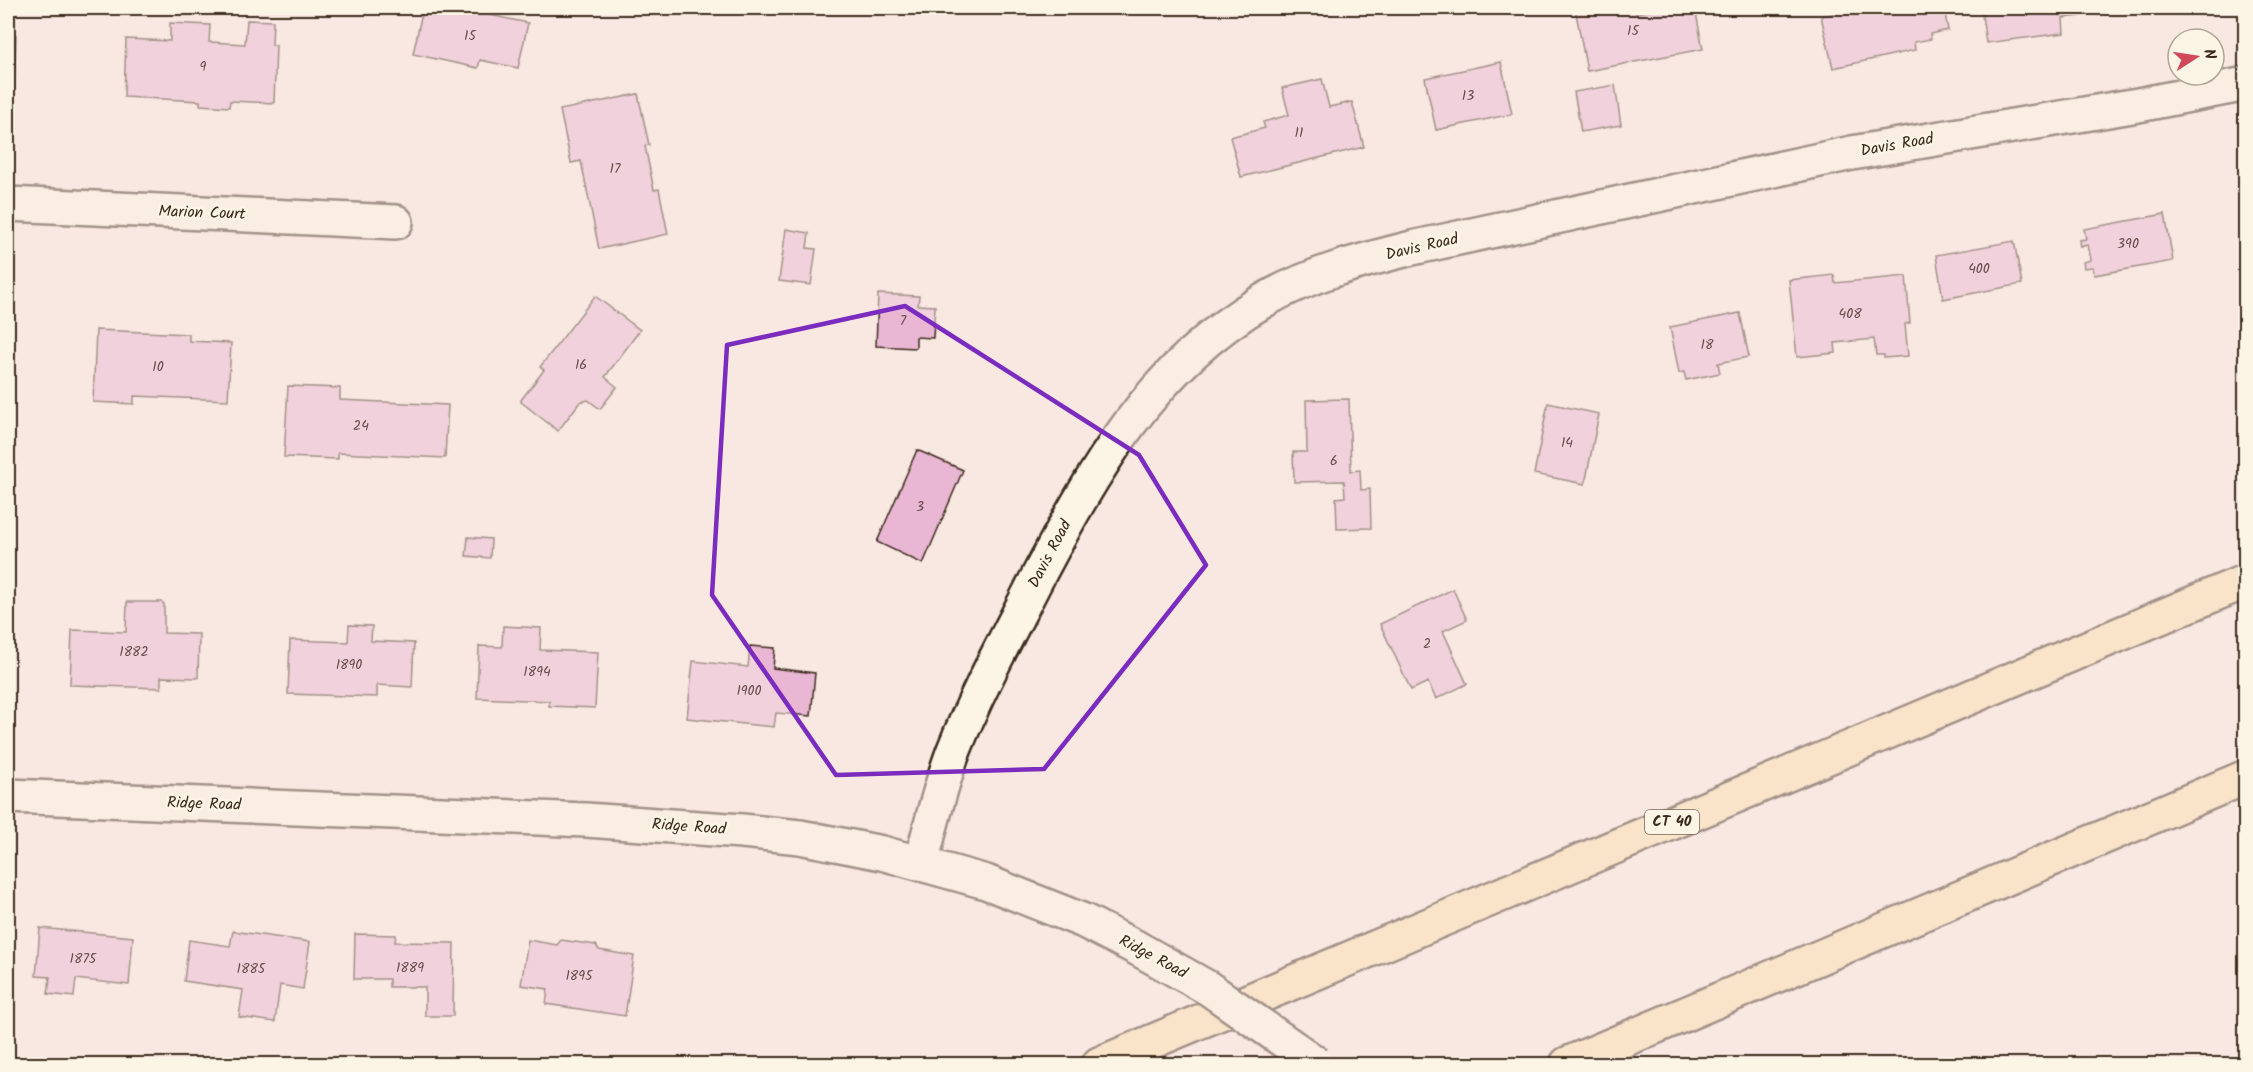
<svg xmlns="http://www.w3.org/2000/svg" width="2253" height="1072" font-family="Kalam,sans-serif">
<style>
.building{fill:#e9b6d3;stroke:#3b2a1e;stroke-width:1.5}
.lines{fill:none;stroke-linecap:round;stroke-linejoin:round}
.minor-casing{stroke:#3b2a1e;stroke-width:38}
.secondary-casing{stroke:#3b2a1e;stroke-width:38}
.motorway-casing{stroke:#3b2a1e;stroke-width:38}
.minor{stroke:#fcf5e5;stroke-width:33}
.secondary{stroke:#fcf5e5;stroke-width:33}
.motorway{stroke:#faddab;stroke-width:33}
.secondary-bridge-casing{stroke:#3b2a1e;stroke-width:38;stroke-linecap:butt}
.secondary-bridge{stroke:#fcf5e5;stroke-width:33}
.marked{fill:none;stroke:#7b2cbf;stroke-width:4.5;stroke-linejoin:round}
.labels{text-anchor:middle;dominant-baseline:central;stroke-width:5;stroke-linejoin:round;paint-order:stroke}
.number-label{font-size:14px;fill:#664d4b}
.shield{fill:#fcf5e5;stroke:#75675a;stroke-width:1.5}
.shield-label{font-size:15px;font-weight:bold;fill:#3b2a1e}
.street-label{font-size:16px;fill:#3b2a1e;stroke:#fcf5e5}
</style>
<rect width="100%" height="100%" fill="#f8e8e1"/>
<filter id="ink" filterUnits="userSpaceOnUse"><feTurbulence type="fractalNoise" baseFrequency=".0167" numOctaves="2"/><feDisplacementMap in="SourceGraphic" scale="12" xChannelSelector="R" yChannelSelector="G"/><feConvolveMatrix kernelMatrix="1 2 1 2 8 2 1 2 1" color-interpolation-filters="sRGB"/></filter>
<g filter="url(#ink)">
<g class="building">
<path d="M423,8H456L528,23L518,68L480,60L478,68L413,54Z"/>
<path d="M1575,8H1635L1636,13L1664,8H1695L1703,49L1587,71Z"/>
<path d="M1863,8H1944L1948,30L1930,34L1931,39L1914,42L1915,50L1833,68L1821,16Z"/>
<path d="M1981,8H2079L2081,16L2063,18L2064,33L1986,43Z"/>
<path d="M247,20L273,21L272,45H276L274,103L230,101L229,107L200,105V101L124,97L126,39L170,41V23L210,25L209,42L245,44Z"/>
<path d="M8,35H16L14,91H8Z"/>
<path d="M1501,62L1512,114L1436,130L1425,78Z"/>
<path d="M1322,79L1329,107L1352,102L1364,147L1241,177L1230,137L1265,128L1263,122L1289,115L1282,88Z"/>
<path d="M1615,85L1621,125L1581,132L1574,92Z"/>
<path d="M638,94L649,145L645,146L654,190L659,189L668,234L599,249L581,161L571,163L560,110Z"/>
<path d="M2165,214L2173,261L2094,275L2093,267L2084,268L2083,262L2091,260L2088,245L2080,247L2079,240L2086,239L2084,229Z"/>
<path d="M786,229L809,233L807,248L816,249L811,285L779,281Z"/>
<path d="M2014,241L2022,284L1943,299L1936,255Z"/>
<path d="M1834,275L1835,283L1906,276L1910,323L1905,324L1908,356L1884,358V355H1876L1874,339L1835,343L1836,353L1797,357L1789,280Z"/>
<path d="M878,294L919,296L918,305L935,306L933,338L916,337V348L876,346Z"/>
<path d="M595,296L640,330L605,377L617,387L600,409L588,400L580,402L558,431L521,402V400L544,370L540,367Z"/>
<path d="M1740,313L1749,357L1718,363L1720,373L1686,380L1684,372L1679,373L1670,327Z"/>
<path d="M96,330L189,334V341L231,343L228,400L134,396V404L93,402Z"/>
<path d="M288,386L340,388V400L448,405L445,458L338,453V459L284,457Z"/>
<path d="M1349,399L1351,471L1360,470L1361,490L1370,489L1371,528L1337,529L1336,498L1345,497L1344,481L1294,482L1293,452H1307L1306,400Z"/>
<path d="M1548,403L1599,414L1585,484L1534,474Z"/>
<path d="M917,450L963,470L923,564L877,542Z"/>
<path d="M468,537L491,539L490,558L466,556Z"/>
<path d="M1453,589L1467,620L1443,631L1467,684L1436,699L1428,682L1411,690L1380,624Z"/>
<path d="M127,602H161L164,604V633L199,634L198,678L161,677V688L70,685L72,630L126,632Z"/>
<path d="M349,625L372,626L371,641L414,643L412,687L377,685V697L288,694L290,640L348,642Z"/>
<path d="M503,626L541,628L540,650L598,652L595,708L549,706V701L477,698L479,646L502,647Z"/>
<path d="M750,646L775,648L773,668L815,673L811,716L776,713L774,727L687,718L693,661L748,667Z"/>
<path d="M40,928L133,937L129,985L76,979L74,997L48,994L50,977L36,976Z"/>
<path d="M233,931L310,942L303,989L280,985L275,1022L239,1017L243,990L184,981L189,940L230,946Z"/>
<path d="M355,934L396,935L395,942L454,943L453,1016H425V987H389V979H354Z"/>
<path d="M528,940L557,945L561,940L596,945L599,950L634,956L625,1016L546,1004L548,989L521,985Z"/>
</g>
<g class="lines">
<defs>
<path id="minor" d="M8,204L396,222"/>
<g id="secondary">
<path d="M8,796L586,820L742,831L800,837L882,853L986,882L1084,921L1135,947"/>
<path d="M921,863C931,825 940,786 954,750C977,692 1007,637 1035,582C1093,472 1151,366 1263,301C1309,274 1360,261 1412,248L1852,153L2138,105L2246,84"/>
</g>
<g id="motorway">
<path d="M1099,1064L2246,581"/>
<path d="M1567,1064L2246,777"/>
</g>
</defs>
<use href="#minor" class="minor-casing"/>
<use href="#secondary" class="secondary-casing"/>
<use href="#motorway" class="motorway-casing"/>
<use href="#minor" class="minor"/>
<use href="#secondary" class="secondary"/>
<use href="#motorway" class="motorway"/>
<defs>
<path id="secondary-bridge" d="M1135,947L1208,988L1317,1064"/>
</defs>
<use href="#secondary-bridge" class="secondary-bridge-casing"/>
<use href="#secondary-bridge" class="secondary-bridge"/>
</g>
</g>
<path d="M0 0H2253V1072H0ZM905,306L1139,455L1206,565L1044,769L836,775L712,595L727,345Z" fill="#f8e8e1" fill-opacity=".55" fill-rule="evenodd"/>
<path class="marked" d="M905,306L1139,455L1206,565L1044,769L836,775L712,595L727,345Z"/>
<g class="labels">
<g class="number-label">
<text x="1633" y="31">15</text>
<text x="470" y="36">15</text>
<text x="203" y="67">9</text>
<text x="1468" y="96">13</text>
<text x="1299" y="133">11</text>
<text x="615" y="169">17</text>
<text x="2128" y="244">390</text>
<text x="1979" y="269">400</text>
<text x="1850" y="314">408</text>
<text x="903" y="321">7</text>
<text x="1707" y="345">18</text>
<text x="581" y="365">16</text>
<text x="158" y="367">10</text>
<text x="361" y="426">24</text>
<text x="1567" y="443">14</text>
<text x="1334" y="461">6</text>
<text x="920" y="507">3</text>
<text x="1427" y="644">2</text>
<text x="134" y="652">1882</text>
<text x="349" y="665">1890</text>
<text x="537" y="672">1894</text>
<text x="749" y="691">1900</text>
<text x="83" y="959">1875</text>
<text x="410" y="968">1889</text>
<text x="251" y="969">1885</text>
<text x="579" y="976">1895</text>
</g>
<rect class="shield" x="1645" y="810" width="54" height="24" rx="4.5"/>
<g class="shield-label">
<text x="1672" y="822">CT 40</text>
</g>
<g class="street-label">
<text transform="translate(1897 145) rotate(-10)">Davis Road</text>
<text transform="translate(202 213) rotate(2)">Marion Court</text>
<text transform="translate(1422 247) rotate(-13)">Davis Road</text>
<text transform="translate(1050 554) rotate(-62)">Davis Road</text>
<text transform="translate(204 804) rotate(2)">Ridge Road</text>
<text transform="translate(689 827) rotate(4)">Ridge Road</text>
<text transform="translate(1153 957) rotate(28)">Ridge Road</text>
</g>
</g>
<rect width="2253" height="1072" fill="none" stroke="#fcf5e5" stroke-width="30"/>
<rect x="15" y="15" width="2223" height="1042" fill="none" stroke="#3b2a1e" stroke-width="2" filter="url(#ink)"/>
<g transform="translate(2196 57) rotate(78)"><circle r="28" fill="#fcf5e5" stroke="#afa495" stroke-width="1.5"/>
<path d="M0-4.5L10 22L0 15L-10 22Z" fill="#d1495b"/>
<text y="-9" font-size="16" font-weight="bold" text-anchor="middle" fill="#3b2a1e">N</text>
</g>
</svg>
